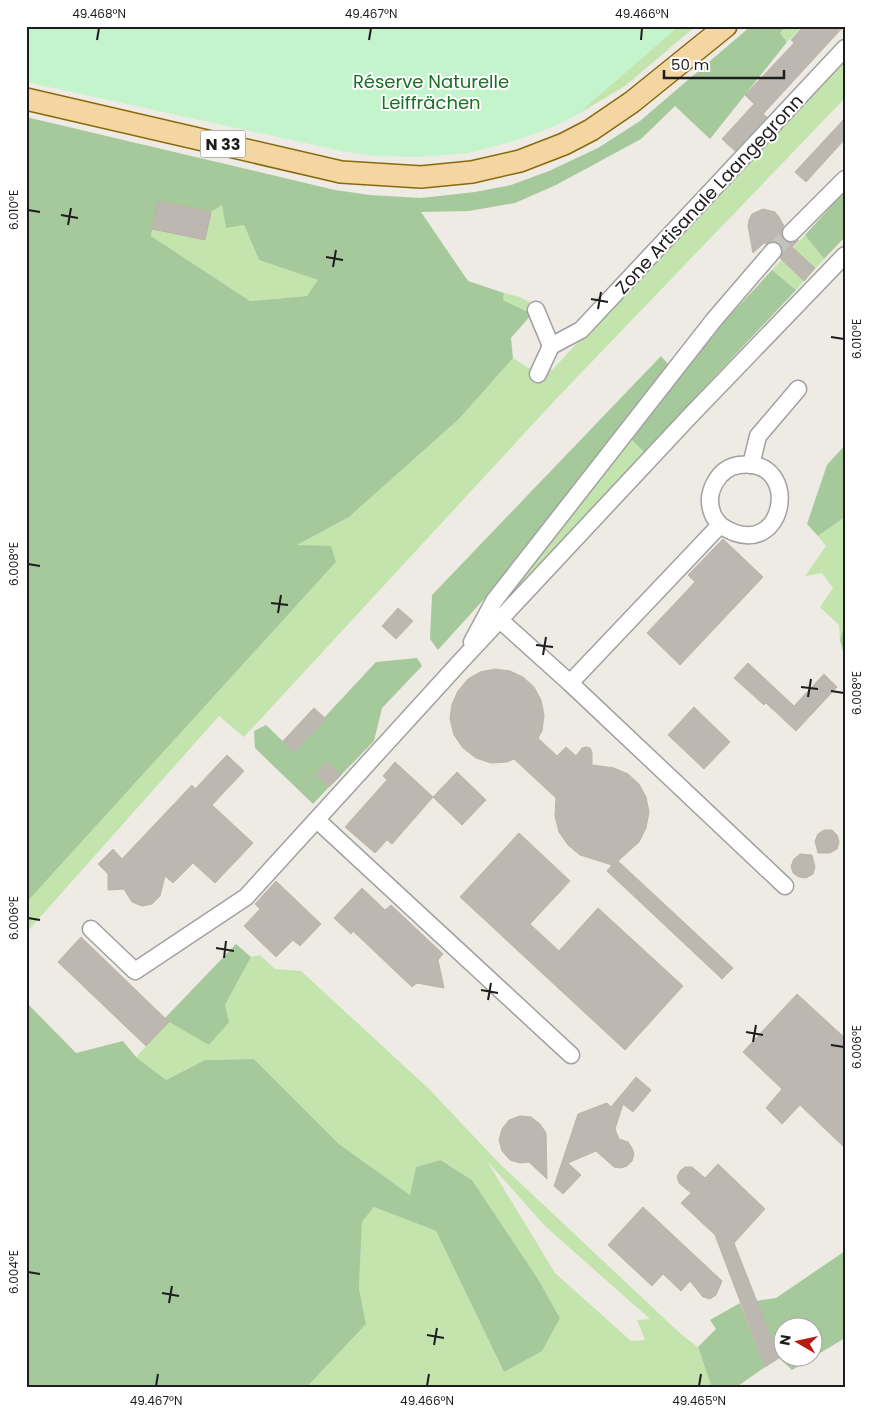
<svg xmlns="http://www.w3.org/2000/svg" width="871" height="1414" font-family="Poppins,sans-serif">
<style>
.grass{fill:#c4e4ad;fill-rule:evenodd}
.forest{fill:#a6c99c;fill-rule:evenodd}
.park{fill:#c3f4cb}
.building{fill:#bdb7b1;stroke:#beb3a7}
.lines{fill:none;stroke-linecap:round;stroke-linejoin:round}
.minor-tunnel{stroke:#c3c2bc;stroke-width:16;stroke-dasharray:16 8;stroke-linecap:butt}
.minor-casing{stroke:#a1a1a1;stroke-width:19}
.major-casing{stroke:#8a680c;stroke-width:24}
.minor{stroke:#fff;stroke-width:16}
.major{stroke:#f4d6a2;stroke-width:21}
.ticks{fill:none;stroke:#1d1d1d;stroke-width:2}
.labels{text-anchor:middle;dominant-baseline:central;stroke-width:4;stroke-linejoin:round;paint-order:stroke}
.shield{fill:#fff;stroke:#616161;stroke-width:1}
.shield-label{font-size:16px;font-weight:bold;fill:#1d1d1d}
.park-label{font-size:18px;fill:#147222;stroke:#fff}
.street-label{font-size:18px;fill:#1d1d1d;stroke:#fff}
.neatline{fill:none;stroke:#1d1d1d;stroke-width:2}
.ticks-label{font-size:12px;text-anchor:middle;fill:#1d1d1d}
</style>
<rect width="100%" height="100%" fill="#edebe4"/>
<g class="grass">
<path d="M672,26H696L625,86L578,114L564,97Z"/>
<path d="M786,26H803L787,42L780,33Z"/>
<path d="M845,57V98L557,398L244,737L219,716L26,933V903L336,562L295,546L349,517L459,419L513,358L538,374L553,369Z"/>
<path d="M158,201L211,212L222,205L244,225L259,260L319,280L307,296L250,301L151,236Z"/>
<path d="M805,235L824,259L796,290L772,270Z"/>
<path d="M504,293L520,297L538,307L532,314L502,300Z"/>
<path d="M631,439L644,452L503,608L499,604Z"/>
<path d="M845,517V622L840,640L839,625L820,607L833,588L822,573L805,576L826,546L818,536Z"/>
<path d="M260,955L275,969L301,971L428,1088L500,1164L683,1336L698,1347L712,1388H306L366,1324L359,1288L362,1222L374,1207L436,1231L504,1372L560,1318L538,1279L472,1180L442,1160L416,1167L411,1196L339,1144L254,1059L205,1060L166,1080L136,1057L169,1022L209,1044L225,1005L251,957ZM487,1161L545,1226L650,1319L637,1320L645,1340L631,1341L555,1273Z"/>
</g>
<g class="forest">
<path d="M751,26H786L780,33L787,42L710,139L675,106L641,139L556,185L515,203L469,211L421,212L468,281L504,293L503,300L532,314L511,338L513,358L459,419L349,517L297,545L331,546L336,562L26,903V117L335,190L370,195L421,198L475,192L511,185L549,171L598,148L640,121ZM158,201L211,212L222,205L226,228L244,225L259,260L318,280L307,296L250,301L151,236Z"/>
<path d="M845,191V237L824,259L805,235Z"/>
<path d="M772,270L796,290L644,452L631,439L723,323Z"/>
<path d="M661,356L668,364L485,598L438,650L430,639L432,595Z"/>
<path d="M845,445V517L818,536L807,524L827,465Z"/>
<path d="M845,622V659L840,640Z"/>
<path d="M417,658L422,666L382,708L374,741L341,775H317L329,787L313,804L255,748L254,731L266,725L293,751L376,662Z"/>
<path d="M236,944L251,957L225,1005L229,1022L209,1045L169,1022L165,1018Z"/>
<path d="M26,1002L76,1053L123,1041L136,1057L166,1080L205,1060L254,1059L339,1144L410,1195L416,1167L441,1160L472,1180L538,1279L560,1318L542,1351L504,1372L436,1231L374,1207L362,1222L359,1288L366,1324L306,1388H26Z"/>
<path d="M845,1251V1338L792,1370L779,1358L756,1301L776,1298ZM784,1326H814V1356H784Z"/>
<path d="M740,1303L765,1367L735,1388H712L698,1347L716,1329L710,1320Z"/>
</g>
<path class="park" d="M26,26H679L578,114L555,126L514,141L468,153L418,157L375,156L342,151L26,82Z"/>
<g class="building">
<path d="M804,26H844L763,114L767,117L735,151L722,139L754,104L745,95L794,43L791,40Z"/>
<path d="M845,118V139L806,182L795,172Z"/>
<path d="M158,201L211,212L205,240L152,229Z"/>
<path d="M763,209L775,212L779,217L784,226L781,235L784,240L793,243L799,240L792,247L815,268L804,281L780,258L783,252L782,247L779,243L774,241L766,244L764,243L753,253L748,226L749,220L752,214Z"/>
<path d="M723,539L763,577L680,665L647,633L695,582L688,575Z"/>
<path d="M398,608L413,621L396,639L382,626Z"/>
<path d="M748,663L794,706L824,674L837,687L796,731L766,703L764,705L734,678Z"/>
<path d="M495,669L510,671L523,677L534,687L541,700L544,715L542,731L538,738L557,756L566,747L576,756L582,748L586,747L590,748L592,752V765L614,768L628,774L639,784L646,797L649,812L646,828L639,842L618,861L733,968L722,979L607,871L612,865L580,855L568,845L559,832L555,816L556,798L514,759L507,762L491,763L476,758L463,748L454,735L450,719L452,704L458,691L468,679L480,672Z"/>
<path d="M694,707L730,742L704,769L668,735Z"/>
<path d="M314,708L326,719L294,752L283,741Z"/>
<path d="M227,755L244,771L212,805L253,843L215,883L193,863L173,883L165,876L160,896L152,904L142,906L132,902L124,889L108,890V874L98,864L113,849L122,859L192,785L195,789Z"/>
<path d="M328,762L341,775L329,787L316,774Z"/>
<path d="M395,762L433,797L392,844L387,840L375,853L345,827L387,780L383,776Z"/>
<path d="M457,772L486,800L462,825L433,797Z"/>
<path d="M824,830H832L837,835L839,842L837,849L830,853H818L815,841L818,834Z"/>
<path d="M519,833L570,881L530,924L559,951L598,908L683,986L625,1050L460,897Z"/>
<path d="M800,854L812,855L815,867L813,874L806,878L799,877L793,873L791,866L794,859Z"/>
<path d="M276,881L321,924L300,946L293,940L276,957L244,926L260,909L255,904Z"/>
<path d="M362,888L385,910L391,905L443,954L438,960L444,988L417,983L412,987L353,931L351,934L334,918Z"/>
<path d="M81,937L169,1022L146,1046L58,962Z"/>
<path d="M797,994L845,1038V1148L800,1105L782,1124L766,1108L782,1089L743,1052Z"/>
<path d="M636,1077L651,1090L633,1112L623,1104L615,1129L619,1139L628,1142L632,1148L634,1154L632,1161L627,1166L621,1168L614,1167L596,1151L568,1163L581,1175L563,1194L554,1186L578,1114L607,1103L611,1107Z"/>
<path d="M520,1116L531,1117L540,1124L546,1133L547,1179L529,1162L520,1163L510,1160L502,1151L499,1140L502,1129L509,1120Z"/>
<path d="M718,1164L765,1209L734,1243L779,1358L765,1367L715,1235L681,1203L691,1193L679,1183L677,1177L680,1171L685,1167H692L705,1178Z"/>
<path d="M643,1207L722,1281L716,1295L710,1299L703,1297L690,1281L681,1291L663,1274L652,1286L608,1245Z"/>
</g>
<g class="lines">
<path class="minor-tunnel" d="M773,251L791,233"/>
<defs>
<g id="minor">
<path d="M791,233L845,179"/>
<path d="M536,310L551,346L581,330L845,48"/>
<path d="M538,374L551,346"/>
<path d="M751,465L758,436L798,389"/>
<path d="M500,620L570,683L785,886"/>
<path d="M472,642L494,601L713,321L773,251"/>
<path d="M570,683L720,525C717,521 713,517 712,512C705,493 718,468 739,465C805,456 785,569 720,525"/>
<path d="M317,820L571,1055"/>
<path d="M91,929L135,971L246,897L461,661L690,416L845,255"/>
</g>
<path id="major" d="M26,99L341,172L421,177L472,172L520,161L564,144L591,130L632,102L726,26"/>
</defs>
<use href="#minor" class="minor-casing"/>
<use href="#major" class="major-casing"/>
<use href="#minor" class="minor"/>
<use href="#major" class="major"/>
</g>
<path class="ticks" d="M97,40L99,28M369,40L371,28M641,40L642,28M28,210L40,212M61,215L78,218M68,225L71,208M326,257L343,260M333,267L336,250M591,299L608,302M598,309L601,292M831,337L844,339M28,564L40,566M271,603L288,605M278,613L281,595M536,645L553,647M543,655L546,637M801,687L818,689M831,691L844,693M808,697L811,679M28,918L40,920M216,948L234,951M224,958L226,941M481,990L498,993M488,1000L491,983M746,1032L763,1035M753,1042L756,1025M831,1045L844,1047M28,1272L40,1274M162,1293L179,1296M169,1303L172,1286M427,1335L444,1338M434,1345L437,1328M156,1386L158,1374M427,1386L429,1374M699,1386L701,1374"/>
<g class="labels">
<rect class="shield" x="200.5" y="130.5" width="45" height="27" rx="4"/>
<g class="shield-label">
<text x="223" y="144">N 33</text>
</g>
<g class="park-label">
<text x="431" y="81">Réserve Naturelle<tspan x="431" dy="21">Leiffrächen</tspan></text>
</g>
<g class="street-label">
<text transform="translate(709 194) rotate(-47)">Zone Artisanale Laangegronn</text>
</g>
</g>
<rect width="871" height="1414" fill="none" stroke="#ffffff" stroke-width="55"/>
<g transform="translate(798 1342) rotate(279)"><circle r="24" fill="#ffffff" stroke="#a5a5a5"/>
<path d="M0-4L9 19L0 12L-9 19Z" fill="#ba1b10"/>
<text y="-8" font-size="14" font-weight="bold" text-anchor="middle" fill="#1d1d1d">N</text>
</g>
<path d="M664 70v8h120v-8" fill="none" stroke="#1d1d1d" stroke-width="2.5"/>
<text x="671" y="70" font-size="15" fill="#1d1d1d" stroke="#ffffff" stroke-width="4" paint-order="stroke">50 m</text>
<rect x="28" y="28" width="816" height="1358" class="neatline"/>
<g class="ticks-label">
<text x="99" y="18">49.468°N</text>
<text x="371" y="18">49.467°N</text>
<text x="642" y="18">49.466°N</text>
<text transform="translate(14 210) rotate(-90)" y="4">6.010°E</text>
<text transform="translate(857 339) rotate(-90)" y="4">6.010°E</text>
<text transform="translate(14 564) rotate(-90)" y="4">6.008°E</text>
<text transform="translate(857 693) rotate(-90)" y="4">6.008°E</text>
<text transform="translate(14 918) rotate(-90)" y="4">6.006°E</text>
<text transform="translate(857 1047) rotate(-90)" y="4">6.006°E</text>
<text transform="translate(14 1272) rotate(-90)" y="4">6.004°E</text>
<text x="156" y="1405">49.467°N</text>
<text x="427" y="1405">49.466°N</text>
<text x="699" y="1405">49.465°N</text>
</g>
</svg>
